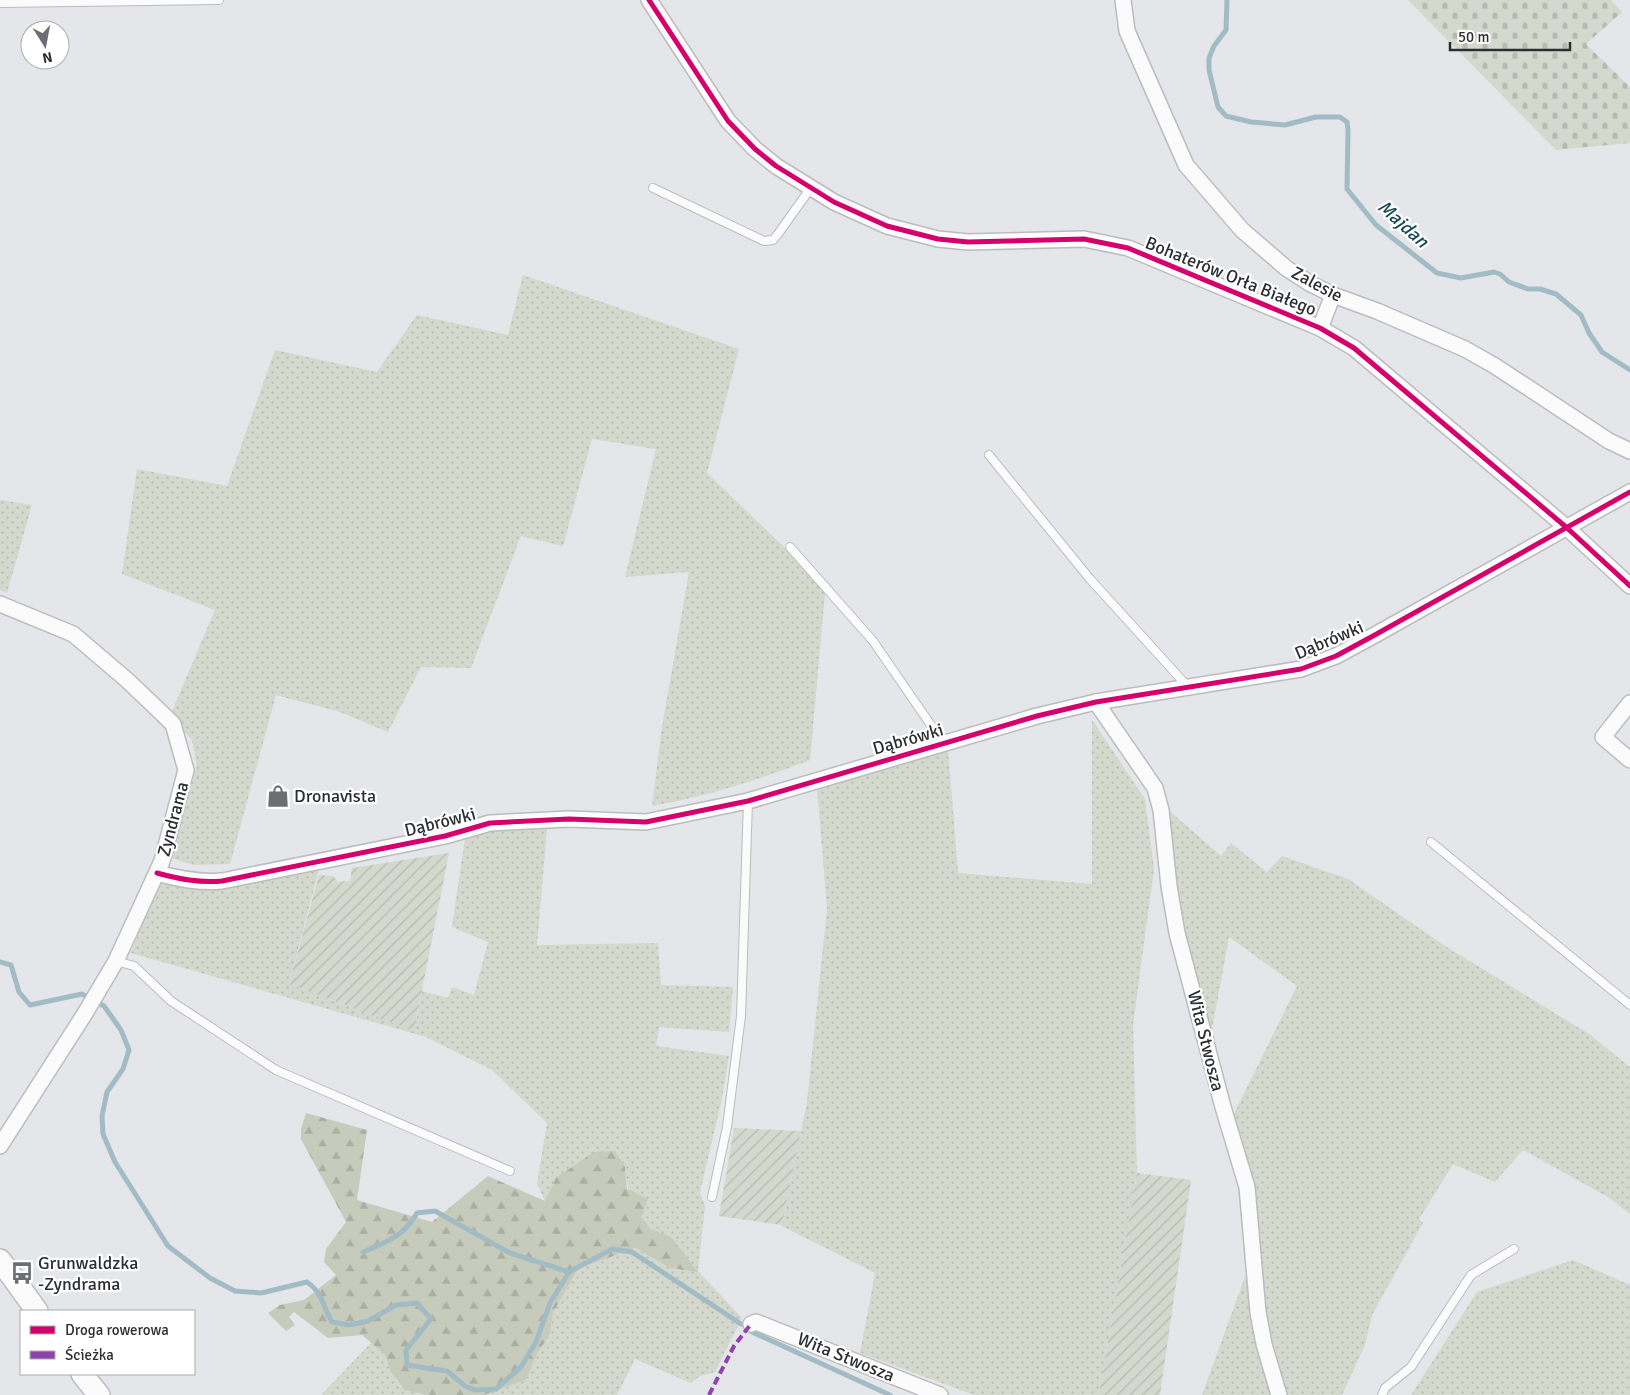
<svg xmlns="http://www.w3.org/2000/svg" width="1630" height="1395" font-family="Signika,sans-serif">
<style>
.grass{fill:url(#grass-dots)}
.forest{fill:url(#forest-firs)}
.cemetery{fill:url(#cemetery-stones)}
.garden{fill:url(#garden-furrows)}
.lines{fill:none;stroke-linecap:round;stroke-linejoin:round}
.stream{stroke:#a2bcc6;stroke-width:5}
.lane-casing{stroke:#bbbcbf;stroke-width:10}
.street-casing{stroke:#bbbcbf;stroke-width:18}
.secondary-casing{stroke:#bbbcbf;stroke-width:24}
.lane{stroke:#fbfbfc;stroke-width:8}
.street{stroke:#fbfbfc;stroke-width:15}
.secondary{stroke:#fbfbfc;stroke-width:21}
.quiet{stroke:#8e44ad;stroke-width:4;stroke-dasharray:8 4;stroke-linecap:butt}
.cycleway-casing{stroke:#fff;stroke-width:8}
.cycleway{stroke:#d6006c;stroke-width:5}
.labels{text-anchor:middle;dominant-baseline:central;stroke-width:4.5;stroke-linejoin:round;paint-order:stroke}
.street-label{font-size:18px;fill:#2d2e31;stroke:#fff}
.poi-label{font-size:18px;fill:#2d2e31;stroke:#fff;text-anchor:start}
.water-label{font-size:19px;font-style:italic;fill:#174959;stroke:#fff}
</style>
<defs>
<pattern id="grass-dots" width="8" height="8" patternUnits="userSpaceOnUse" patternTransform="scale(1.25)"><rect width="8" height="8" fill="#d4d8cd"/><path d="M2 2h.1M6 6h.1" fill="none" stroke="#b6bab0" stroke-width="1.8" stroke-linecap="round"/></pattern>
<pattern id="forest-firs" width="22" height="20" patternUnits="userSpaceOnUse" patternTransform="scale(1.25)"><rect width="22" height="20" fill="#c7cbbc"/><path d="M5 1l3.5 6h-7zM16 11l3.5 6h-7z" fill="#abafa2"/></pattern>
<pattern id="cemetery-stones" width="16" height="16" patternUnits="userSpaceOnUse" patternTransform="scale(1.25)"><rect width="16" height="16" fill="#d4d8cd"/><path d="M2 7V4a2 2 0 0 1 4 0v3zM10 15v-3a2 2 0 0 1 4 0v3z" fill="#b6bab0"/></pattern>
<pattern id="garden-furrows" width="10" height="10" patternUnits="userSpaceOnUse" patternTransform="scale(1.25)"><rect width="10" height="10" fill="#d4d8cd"/><path d="M-1 1l2-2M0 10L10 0M9 11l2-2" fill="none" stroke="#b6bab0"/></pattern>
</defs>
<rect width="100%" height="100%" fill="#e5e6ea"/>
<g class="grass">
<path d="M523,275L739,349L707,473L784,547L825,593L810,760C758,780 707,796 652,806L661,733L689,572L625,577L656,449L592,439L563,546L521,536L471,668L421,667L388,732L340,712L276,695L230,864L194,865L171,858L197,765L192,740L170,716L215,610L122,574L137,469L227,486L275,350L377,372L417,315L508,335Z"/>
<path d="M0,500L32,505L7,593L0,590Z"/>
<path d="M1092,720L1145,799L1154,869L1133,1025L1137,1173L1099,1395H974L860,1353L875,1273L782,1226L807,1102L827,908L817,787L948,749L958,873L1092,884Z"/>
<path d="M1166,808L1221,856L1231,843L1267,872L1282,856L1348,879L1445,946L1589,1034L1630,1067V1214L1608,1197L1523,1150L1495,1182L1453,1164L1419,1219L1423,1223L1372,1315L1365,1345L1342,1395H1288L1266,1318L1258,1218L1232,1118L1297,986L1229,937L1211,1035L1187,954L1173,873Z"/>
<path d="M547,829L537,945L658,943L661,985L733,987L729,1032L659,1027L656,1046L729,1056L721,1103L700,1193L705,1206L698,1271L742,1318L715,1372L700,1376L691,1383L635,1359L617,1395H484L526,1380L537,1354L550,1334L553,1313L578,1269L635,1248L670,1268L671,1237C665,1235 658,1233 653,1230C633,1219 627,1187 625,1167L545,1201L537,1184L547,1123L492,1070L426,1037L131,953L158,882L207,889L253,883L319,869L289,984L414,1031L422,991L448,998L452,987L474,995L488,942L452,927L465,838L496,830Z"/>
<path d="M1573,1260L1630,1285V1395H1411L1477,1292Z"/>
<path d="M1249,1266L1273,1395H1202Z"/>
<path d="M371,1343L385,1355L390,1370L417,1394L425,1395H321Z"/>
</g>
<path class="forest" d="M306,1113L367,1130L357,1200L432,1222L488,1176L545,1201L556,1178L594,1152L615,1151L625,1167L627,1189L648,1199L641,1217L651,1229L671,1237L698,1272L670,1268L635,1248L578,1269L553,1313L550,1334L537,1354L526,1380L484,1395H425L405,1390L390,1370L385,1355L362,1335L328,1338L294,1312L289,1317L295,1325L286,1331L268,1313L280,1305L304,1300L336,1275L324,1262L326,1249L346,1222L301,1139V1129Z"/>
<path class="cemetery" d="M1408,0H1611L1622,12L1586,44L1630,87V143L1556,150Z"/>
<g class="garden">
<path d="M449,853L414,1031L289,984L319,875L333,876L338,882L350,881L352,868Z"/>
<path d="M734,1128L801,1131L782,1225L719,1216Z"/>
<path d="M1137,1173L1191,1180L1160,1395H1099Z"/>
</g>
<g class="lines">
<g class="stream">
<path d="M1227,0L1226,30L1214,46L1209,58V70L1218,107L1226,116L1251,122L1285,125L1316,117H1340L1347,122L1348,130L1347,189L1376,225L1437,273L1461,278L1494,272L1500,274L1509,282L1528,289H1540L1556,294L1581,315L1589,333L1602,352L1630,370"/>
<path d="M0,962L11,965L19,992L30,1005L82,994L104,1006L121,1030L129,1050L123,1069L107,1092L102,1116L103,1134L115,1162L168,1246L210,1278L235,1291L261,1293L307,1282C323,1293 322,1305 332,1322L349,1325L368,1321L396,1305L417,1303L431,1319L406,1350L407,1365L447,1371L465,1386L475,1390L496,1389L521,1367L536,1342L550,1303L569,1272L612,1249L632,1252L741,1324"/>
<path d="M363,1252C387,1242 404,1236 417,1213L435,1211L510,1253L569,1272"/>
<path d="M752,1332L890,1395"/>
</g>
<defs>
<g id="lane">
<path d="M0,3L219,0"/>
<path d="M653,188L764,241L773,240L778,234L810,189"/>
<path d="M989,455L1090,579L1189,688"/>
<path d="M790,547L873,641L935,731L945,743"/>
<path d="M1431,842L1630,1005"/>
<path d="M116,961L134,966L171,1001L276,1070L510,1171"/>
<path d="M712,1197L727,1127L741,1016L748,801"/>
<path d="M1382,1395L1385,1388L1411,1367L1471,1275L1514,1249"/>
</g>
<g id="street">
<path d="M649,0L728,121L755,149L776,166L834,202L887,226L938,239L968,242L1084,239L1128,248L1320,328L1354,348L1566,527L1630,586"/>
<path d="M1123,0L1127,31L1186,165L1242,230L1286,268L1309,283L1333,295L1377,311L1465,349L1495,366L1609,441L1630,451"/>
<path d="M1320,328L1333,295"/>
<path d="M0,604L73,634L127,680L173,724L186,770L162,861L116,961L84,1015L0,1146"/>
<path d="M1096,702L1155,788L1161,810L1169,886L1177,933L1223,1107L1247,1187L1258,1312L1264,1344L1279,1395"/>
<path d="M1630,703L1603,737L1630,760"/>
<path d="M157,873C179,879 199,883 222,881L445,836L490,823L569,819L646,822L748,801L1037,716L1096,702L1301,669L1336,656L1373,636L1630,492"/>
<path d="M751,1324L756,1322L940,1395"/>
</g>
<g id="secondary">
<path d="M0,1260L37,1311"/>
<path d="M82,1374L99,1395"/>
</g>
</defs>
<use href="#lane" class="lane-casing"/>
<use href="#street" class="street-casing"/>
<use href="#secondary" class="secondary-casing"/>
<use href="#lane" class="lane"/>
<use href="#street" class="street"/>
<use href="#secondary" class="secondary"/>
<path class="quiet" d="M709,1395L734,1346L751,1324"/>
<defs>
<g id="cycleway">
<path d="M649,0L728,121L755,149L776,166L834,202L887,226L938,239L968,242L1084,239L1128,248L1320,328L1354,348L1566,527L1630,586"/>
<path d="M157,873C179,879 199,883 222,881L445,836L490,823L569,819L646,822L748,801L1037,716L1096,702L1301,669L1336,656L1373,636L1630,492"/>
</g>
</defs>
<use href="#cycleway" class="cycleway-casing"/>
<use href="#cycleway" class="cycleway"/>
</g>
<defs>
<symbol id="shop-bare" viewBox="-9 -9 18 18"><path d="M-5-2.5h2.3a2.7 3.5 0 0 1 5.4 0H5L5.5 6h-11ZM-1.5-2.5h3a1.5 2.3 0 0 0-3 0Z" fill="#6d6e72" stroke="#fff" stroke-width="2.5" paint-order="stroke"/></symbol>
<symbol id="bus-bare" viewBox="-9 -9 18 18"><path d="M-5-6H5V4H4V6H2V4H-2V6H-4V4H-5ZM-3.5-4V0h7V-4ZM-3.5 1.2v1.5H-2V1.2ZM2 1.2v1.5H3.5V1.2Z" fill="#6d6e72" stroke="#fff" stroke-width="2.5" paint-order="stroke"/></symbol>
</defs>
<g fill-rule="evenodd">
<use href="#shop-bare" x="262" y="780" width="32" height="32"/>
<use href="#bus-bare" x="6" y="1257" width="32" height="32"/>
</g>
<g class="labels">
<g class="street-label">
<text transform="translate(1231 276) rotate(22)">Bohaterów Orła Białego</text>
<text transform="translate(1317 284) rotate(28)">Zalesie</text>
<text transform="translate(1329 640) rotate(-23)">Dąbrówki</text>
<text transform="translate(908 739) rotate(-16)">Dąbrówki</text>
<text transform="translate(173 819) rotate(-75)">Zyndrama</text>
<text transform="translate(440 822) rotate(-14)">Dąbrówki</text>
<text transform="translate(1206 1041) rotate(76)">Wita Stwosza</text>
<text transform="translate(846 1357) rotate(22)">Wita Stwosza</text>
</g>
<g class="poi-label">
<text x="294" y="796">Dronavista</text>
<text x="38" y="1263">Grunwaldzka<tspan x="38" dy="21">-Zyndrama</tspan></text>
</g>
<g class="water-label">
<text transform="translate(1403 224) rotate(42)">Majdan</text>
</g>
</g>
<rect x="20" y="1310" width="175" height="65" fill="#ffffff" stroke="#ababad"/>
<rect x="30" y="1326" width="25" height="8" fill="#d6006c" stroke="#ababad"/>
<text x="65" y="1335" font-size="15" fill="#2d2e31">Droga rowerowa</text>
<rect x="30" y="1351" width="25" height="8" fill="#8e44ad" stroke="#ababad"/>
<text x="65" y="1360" font-size="15" fill="#2d2e31">Ścieżka</text>
<g transform="translate(45 45) rotate(169)"><circle r="24" fill="#ffffff" stroke="#ababad"/>
<path d="M0-4L9 19L0 12L-9 19Z" fill="#6d6e72"/>
<text y="-8" font-size="14" font-weight="bold" text-anchor="middle" fill="#2d2e31">N</text>
</g>
<path d="M1450 42v8h120v-8" fill="none" stroke="#2d2e31" stroke-width="2.5"/>
<text x="1458" y="42" font-size="15" fill="#2d2e31" stroke="#ffffff" stroke-width="4" paint-order="stroke">50 m</text>
</svg>
